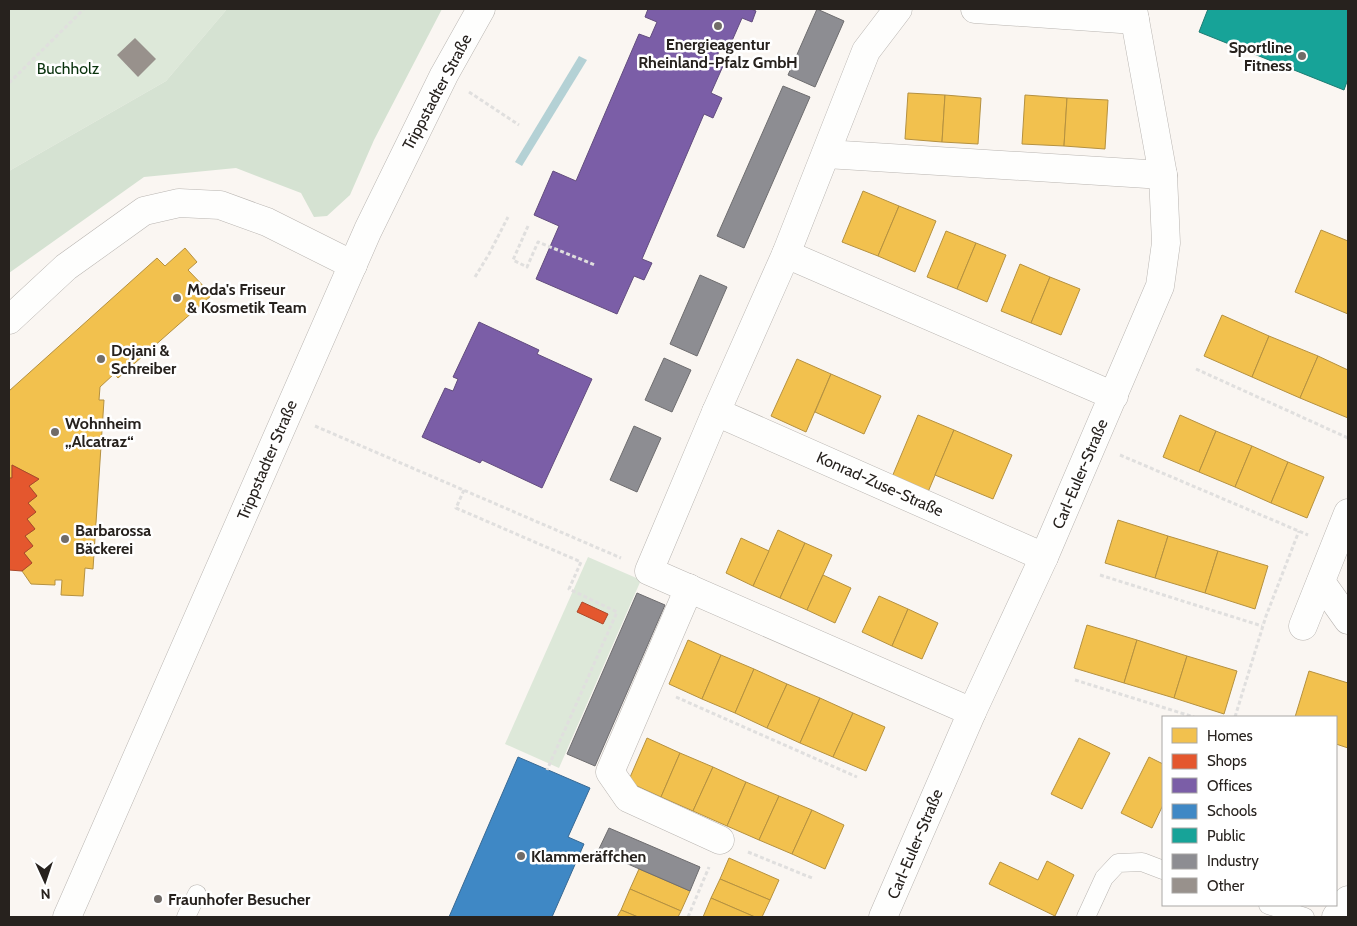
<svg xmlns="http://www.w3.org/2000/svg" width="1357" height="926" font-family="Cabin,sans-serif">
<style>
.green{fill:#dde8d9}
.forest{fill:#d5e2d2}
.water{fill:#b4d1d5}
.homes{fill:#f2c14e;stroke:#b59140}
.shops{fill:#e4572e;stroke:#ab4729}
.offices{fill:#7b5ea7;stroke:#624c7e}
.schools{fill:#3f88c5;stroke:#386993}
.public{fill:#17a398;stroke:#1c7c73}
.industry{fill:#8d8d92;stroke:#6e6d6f}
.building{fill:#98918c}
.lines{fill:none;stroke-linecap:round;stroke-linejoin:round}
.service-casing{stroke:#b9b5b1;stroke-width:19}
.minor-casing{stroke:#b9b5b1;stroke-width:29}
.secondary-casing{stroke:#b9b5b1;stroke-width:29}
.path{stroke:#e0dfde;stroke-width:3;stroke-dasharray:4 2.5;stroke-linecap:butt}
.service{stroke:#fefefd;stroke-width:18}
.minor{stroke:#fefefd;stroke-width:28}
.secondary{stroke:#fefefd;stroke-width:28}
.poi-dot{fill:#716c68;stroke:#fff;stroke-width:2}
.labels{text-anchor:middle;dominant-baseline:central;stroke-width:5;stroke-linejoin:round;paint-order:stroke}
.poi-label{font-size:16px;font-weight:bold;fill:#27221e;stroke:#fff;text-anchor:start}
.park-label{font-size:16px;fill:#0a330e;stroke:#fff}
.street-label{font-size:16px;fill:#27221e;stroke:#fff}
</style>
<rect width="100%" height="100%" fill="#faf6f2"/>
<g class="green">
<path d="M9,9H227L166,81L9,171Z"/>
<path d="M588,557L641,580L559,768L505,744Z"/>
</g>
<path class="forest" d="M227,9H442L374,140L350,195L327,216L314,217L301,193L236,168L144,177L9,273V171L166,81Z"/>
<path class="water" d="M579,56L587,60L522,166L515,162Z"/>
<g class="homes">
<path d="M908,93L945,95L942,142L905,139Z"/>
<path d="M945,95L981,98L978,144L942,142Z"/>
<path d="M1025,95L1067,98L1064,146L1022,144Z"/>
<path d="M1067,98L1108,100L1105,149L1064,146Z"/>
<path d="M863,191L899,206L878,256L842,242Z"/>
<path d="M899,206L936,221L915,272L878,256Z"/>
<path d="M1321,230L1348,241V314L1295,292Z"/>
<path d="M946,231L976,243L957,289L927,277Z"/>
<path d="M976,243L1006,255L987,302L957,289Z"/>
<path d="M185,248L197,262L188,270L212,295L118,378L114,374L100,387L99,400H104L93,569L85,568L83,596L61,595L62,580H55V585L31,584L22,571L32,563L24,553L33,546L25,536L35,529L27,519L36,512L28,503L37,496L29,486L39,479L12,465V478H9V391L157,258L165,266Z"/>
<path d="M1020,264L1050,277L1031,323L1001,311Z"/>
<path d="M1050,277L1080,289L1061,335L1031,323Z"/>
<path d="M1222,315L1269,336L1252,377L1204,356Z"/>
<path d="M1269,336L1318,356L1300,398L1252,377Z"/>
<path d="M1318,356L1348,370V418L1300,398Z"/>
<path d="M797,359L831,374L806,432L771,416Z"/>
<path d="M831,374L881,396L864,434L815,412Z"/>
<path d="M918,415L954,430L928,492L892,477Z"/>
<path d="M1180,415L1216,431L1199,472L1163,457Z"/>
<path d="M954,430L1012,455L993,499L935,475Z"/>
<path d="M1216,431L1252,446L1235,487L1199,472Z"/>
<path d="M1252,446L1288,462L1271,503L1235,487Z"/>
<path d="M1288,462L1324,477L1307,518L1271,503Z"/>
<path d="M1118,520L1168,536L1155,578L1105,563Z"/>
<path d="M778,530L805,543L780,598L753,586Z"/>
<path d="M1168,536L1218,551L1205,593L1155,578Z"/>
<path d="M741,538L769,551L753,586L726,573Z"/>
<path d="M805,543L832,555L807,610L780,598Z"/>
<path d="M1218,551L1268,566L1255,609L1205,593Z"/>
<path d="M823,575L851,588L835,623L807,610Z"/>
<path d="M879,596L908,609L892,646L862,632Z"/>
<path d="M908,609L938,623L922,659L892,646Z"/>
<path d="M1087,625L1137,640L1124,683L1074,668Z"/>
<path d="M688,640L721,655L702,699L669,684Z"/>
<path d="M1137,640L1187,656L1174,698L1124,683Z"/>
<path d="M721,655L754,669L735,713L702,699Z"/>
<path d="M1187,656L1237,671L1224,714L1174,698Z"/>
<path d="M754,669L787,684L767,728L735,713Z"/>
<path d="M1309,671L1348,683V748L1336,744V717H1295Z"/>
<path d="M787,684L820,698L800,743L767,728Z"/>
<path d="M820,698L853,713L833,757L800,743Z"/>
<path d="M853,713L885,727L866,771L833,757Z"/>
<path d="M647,738L680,753L661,797L628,782Z"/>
<path d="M1079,738L1110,753L1082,809L1051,794Z"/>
<path d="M680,753L713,767L693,811L661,797Z"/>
<path d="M1149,757L1163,764V805L1152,828L1121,813Z"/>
<path d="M713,767L746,782L727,826L693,811Z"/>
<path d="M746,782L779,796L759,840L727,826Z"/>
<path d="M779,796L812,810L792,854L759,840Z"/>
<path d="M812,810L844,825L825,869L792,854Z"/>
<path d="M729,858L779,880L770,900L720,879Z"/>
<path d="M1047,861L1074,875L1055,916L989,884L1000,862L1038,880Z"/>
<path d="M639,869L690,891L681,911L630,889Z"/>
<path d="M720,879L770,900L762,917H755L711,898Z"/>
<path d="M630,889L681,911L678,917H638L621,910Z"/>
<path d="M711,898L755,917H703Z"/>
<path d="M621,910L638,917H617Z"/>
</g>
<g class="shops">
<path d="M12,465L39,479L29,486L37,496L28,503L36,512L27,519L35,529L25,536L33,546L24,553L32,563L22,571L9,570V478H12Z"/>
<path d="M582,602L608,614L603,624L577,612Z"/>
</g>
<g class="offices">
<path d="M648,9H751L756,11L752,22L742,18L728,50L721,46L715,62L723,66L711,93L722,98L713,118L704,114L642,259L652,263L644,280L634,276L617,314L536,279L559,226L534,215L553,171L576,181L639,34L650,38L657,22L645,17Z"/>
<path d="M479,322L539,350L537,354L592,379L542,488L482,460L480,463L422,437L445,388L453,391L458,379L453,377Z"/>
</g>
<path class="schools" d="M518,757L590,788L568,837L584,844L552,917H449Z"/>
<path class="public" d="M1208,9H1348V79L1344,90L1199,32Z"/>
<g class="industry">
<path d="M817,9L844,21L815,87L788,75Z"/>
<path d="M783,86L810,97L744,248L717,236Z"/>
<path d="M700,275L727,287L697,356L670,344Z"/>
<path d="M664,358L691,370L672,412L645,400Z"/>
<path d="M634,426L661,438L637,492L610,480Z"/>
<path d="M637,593L665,605L595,766L567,754Z"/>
<path d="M609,828L700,867L690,891L598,851Z"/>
</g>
<path class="building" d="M135,38L156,59L138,77L117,55Z"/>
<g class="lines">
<defs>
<g id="service">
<path d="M1268,905L1305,917"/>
<path d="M186,917L197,894"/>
<path d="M1086,917L1104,878L1118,863L1142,862L1163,870"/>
</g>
<g id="minor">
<path d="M898,9L866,51L786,254L716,412L649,571L972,712"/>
<path d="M975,9L1135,20"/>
<path d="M826,154L1163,175"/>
<path d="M786,254L1114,396"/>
<path d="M9,320L66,267L144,211L179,203L220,205L267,222L353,265"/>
<path d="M716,412L1044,557"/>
<path d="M1321,582L1348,620"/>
<path d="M689,588L610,772L628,798L720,840"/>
<path d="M1303,626L1348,513"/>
<path d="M883,917L972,712L1044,557L1160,286L1166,243L1163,175L1133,9"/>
<path d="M1336,917L1348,900"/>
</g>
<path id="secondary" d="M67,917L368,230L444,75L481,9"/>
</defs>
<use href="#service" class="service-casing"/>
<use href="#minor" class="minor-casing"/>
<use href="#secondary" class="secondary-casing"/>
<g class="path">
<path d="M9,83L84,9"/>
<path d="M469,92L519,125"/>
<path d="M528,226L513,260L527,267L538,242L595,265"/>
<path d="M475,277L489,254L508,217"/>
<path d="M1196,369L1348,438"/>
<path d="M315,426L621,558"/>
<path d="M1120,455L1308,535"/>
<path d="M464,490L456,508L581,562L569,589L617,612L547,770"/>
<path d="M1100,575L1262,626"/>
<path d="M1075,680L1194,717"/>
<path d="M676,697L857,777"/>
<path d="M1235,717L1266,616L1299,531"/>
<path d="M748,852L812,878"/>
<path d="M688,917L709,867"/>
</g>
<use href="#service" class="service"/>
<use href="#minor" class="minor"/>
<use href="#secondary" class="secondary"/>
</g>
<g class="poi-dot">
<circle cx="718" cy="26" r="5"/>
<circle cx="1302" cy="56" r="5"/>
<circle cx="177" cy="298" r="5"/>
<circle cx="101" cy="359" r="5"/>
<circle cx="55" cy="432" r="5"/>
<circle cx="65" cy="539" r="5"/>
<circle cx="521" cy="856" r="5"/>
<circle cx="158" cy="899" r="5"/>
</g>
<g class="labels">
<g class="poi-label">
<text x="718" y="44" text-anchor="middle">Energieagentur<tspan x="718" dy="18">Rheinland-Pfalz GmbH</tspan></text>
<text x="1292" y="47" text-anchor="end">Sportline<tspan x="1292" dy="18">Fitness</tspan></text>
<text x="187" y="289">Moda's Friseur<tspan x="187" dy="18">&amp; Kosmetik Team</tspan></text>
<text x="111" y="350">Dojani &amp;<tspan x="111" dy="18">Schreiber</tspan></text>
<text x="65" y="423">Wohnheim<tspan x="65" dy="18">„Alcatraz“</tspan></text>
<text x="75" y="530">Barbarossa<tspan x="75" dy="18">Bäckerei</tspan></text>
<text x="531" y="856">Klammeräffchen</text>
<text x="168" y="899">Fraunhofer Besucher</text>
</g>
<g class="park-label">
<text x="68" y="68">Buchholz</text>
</g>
<g class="street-label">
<text transform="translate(437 92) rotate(-62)">Trippstadter Straße</text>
<text transform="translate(267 460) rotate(-67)">Trippstadter Straße</text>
<text transform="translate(1080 474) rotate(-67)">Carl-Euler-Straße</text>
<text transform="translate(880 484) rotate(24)">Konrad-Zuse-Straße</text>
<text transform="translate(915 844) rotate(-67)">Carl-Euler-Straße</text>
</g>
</g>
<rect width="1357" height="926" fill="none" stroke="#27221e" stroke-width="20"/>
<rect x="1162" y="716" width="175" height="190" fill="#ffffff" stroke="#a9a7a5"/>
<rect x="1172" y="728" width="25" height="15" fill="#f2c14e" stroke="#a9a7a5"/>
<text x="1207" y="741" font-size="15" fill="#27221e">Homes</text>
<rect x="1172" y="754" width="25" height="15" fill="#e4572e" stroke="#a9a7a5"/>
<text x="1207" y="766" font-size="15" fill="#27221e">Shops</text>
<rect x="1172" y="778" width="25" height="15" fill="#7b5ea7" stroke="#a9a7a5"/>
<text x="1207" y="791" font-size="15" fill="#27221e">Offices</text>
<rect x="1172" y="804" width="25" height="15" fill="#3f88c5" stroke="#a9a7a5"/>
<text x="1207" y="816" font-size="15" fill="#27221e">Schools</text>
<rect x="1172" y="828" width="25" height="15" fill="#17a398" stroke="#a9a7a5"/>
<text x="1207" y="841" font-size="15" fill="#27221e">Public</text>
<rect x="1172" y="854" width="25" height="15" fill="#8d8d92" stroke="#a9a7a5"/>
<text x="1207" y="866" font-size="15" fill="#27221e">Industry</text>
<rect x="1172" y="878" width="25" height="15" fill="#98918c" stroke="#a9a7a5"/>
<text x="1207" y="891" font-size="15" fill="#27221e">Other</text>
<g transform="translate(45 881) rotate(177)" stroke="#ffffff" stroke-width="4" paint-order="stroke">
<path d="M0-4L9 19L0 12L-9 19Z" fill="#27221e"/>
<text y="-8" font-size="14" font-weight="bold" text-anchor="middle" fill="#27221e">N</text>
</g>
</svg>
